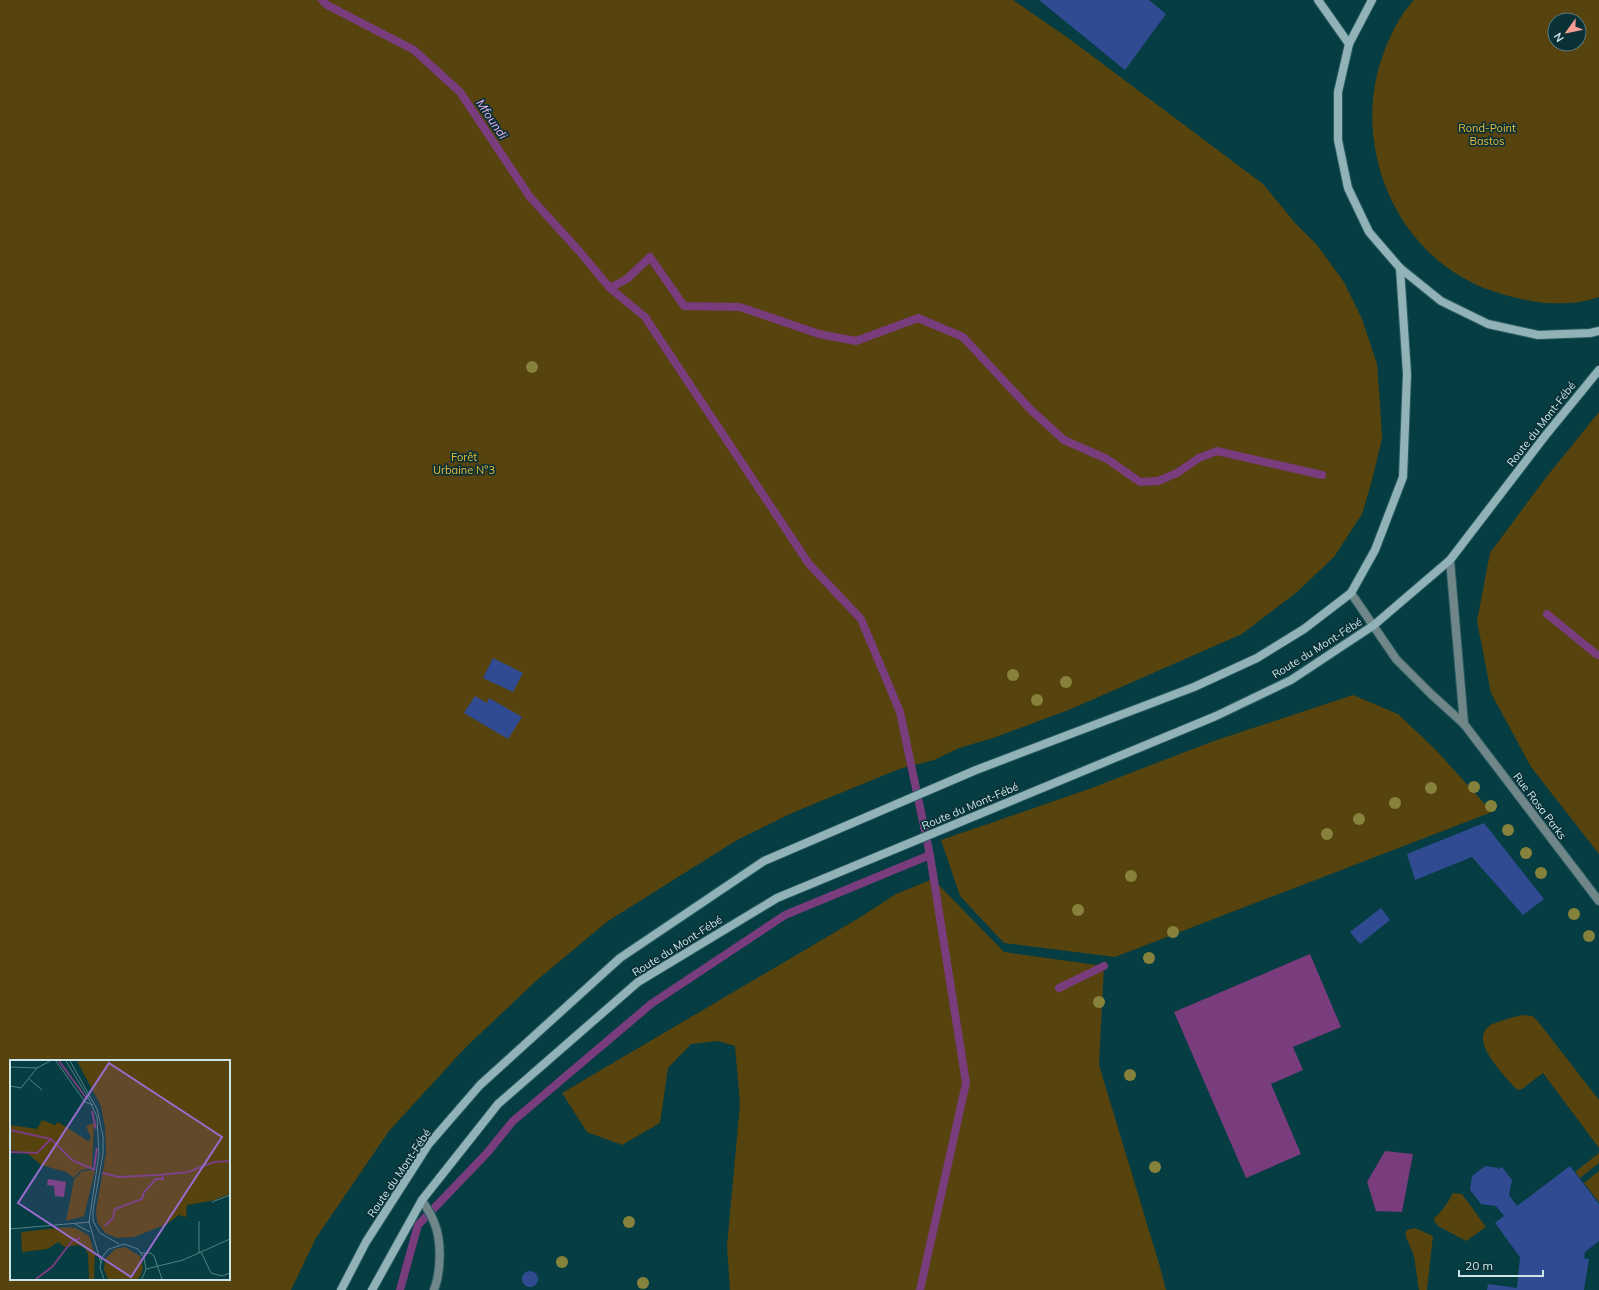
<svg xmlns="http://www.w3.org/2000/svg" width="1599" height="1290" font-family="Mulish,sans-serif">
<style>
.green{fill:#57430e;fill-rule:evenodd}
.water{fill:#793c7c}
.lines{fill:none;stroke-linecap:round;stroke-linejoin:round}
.stream{stroke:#793c7c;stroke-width:8}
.building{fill:#304b92}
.street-casing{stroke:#295b61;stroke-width:10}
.secondary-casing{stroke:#295b61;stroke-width:10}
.street{stroke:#718688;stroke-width:8}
.secondary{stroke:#91b3b7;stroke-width:8}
.tree{fill:#86823c}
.labels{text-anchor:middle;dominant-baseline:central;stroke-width:3.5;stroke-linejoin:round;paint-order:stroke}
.park-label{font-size:11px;fill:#efbb37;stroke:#0a3136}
.street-label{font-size:11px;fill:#cbe5e8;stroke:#0a3136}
.water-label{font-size:12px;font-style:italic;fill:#f4b0f6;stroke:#0a3136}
.inset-river{fill:none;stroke:#793c7c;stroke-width:2}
.inset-road{fill:none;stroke:#548085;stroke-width:1}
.view{fill:#976dcd;fill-opacity:0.15;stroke:#976dcd;stroke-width:2}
.inset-edge{fill:none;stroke:#cbe5e8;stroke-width:2}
</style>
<rect width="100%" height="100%" fill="#053d43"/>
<g class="green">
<path d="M0,0H1013L1071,40L1263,184L1296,224L1317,245L1344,282L1362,319L1377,364L1380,403L1382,439L1371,484L1362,514L1334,557L1297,592L1242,634L1071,709L993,738L959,748L934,760L899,769L792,813L737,840L608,921L536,981L465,1048L389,1131L316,1238L291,1290H0ZM11,1061H229V1279H11Z"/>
<path d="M1414,0H1599V297C1573,307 1536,304 1509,296C1493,292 1477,286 1462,277C1388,235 1354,137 1382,58C1389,37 1399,16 1414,0ZM1555,20H1579V44H1555Z"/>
<path d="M1599,412V854L1531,767L1491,693L1477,621L1490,553L1544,480Z"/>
<path d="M1353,695L1398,714L1436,750L1492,812L1115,957L1004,943L960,896L941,840L1089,789L1211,742Z"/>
<path d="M933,879L1004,952L1104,966L1099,1065L1160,1267L1166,1290H730L727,1246L740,1104L735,1046L718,1041L691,1044L668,1068L660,1123L622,1145L587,1132L562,1093L859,918L896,894Z"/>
<path d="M1521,1015L1532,1016L1536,1019L1599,1100V1148L1543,1073L1522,1089L1518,1090L1514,1087C1504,1074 1470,1042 1488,1027C1494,1022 1512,1018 1521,1015Z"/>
<path d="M1599,1153V1163L1580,1178L1575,1172Z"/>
<path d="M1599,1171V1202L1584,1183Z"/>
<path d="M1453,1193L1462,1194L1486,1227L1466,1241L1438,1226L1435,1222L1434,1218L1439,1214L1448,1202Z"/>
<path d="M1415,1228L1433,1236L1427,1290H1419L1414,1256L1405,1234L1407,1230Z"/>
</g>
<g class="water">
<path d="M1310,954L1341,1027L1293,1047L1303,1070L1271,1084L1301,1154L1246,1178L1174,1012Z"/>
<path d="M1385,1151L1413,1154L1402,1212L1376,1211L1367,1182Z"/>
</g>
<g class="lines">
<g class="stream">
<path d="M322,0L327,5L414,50L460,92L530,197L579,251L610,288L645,317L809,564L861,619L900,712L930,855L966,1083L920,1290"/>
<path d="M610,288L627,279L650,257L684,306L740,307L819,334L856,341L918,318L963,337L1031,410L1064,440L1107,459L1140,482L1158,481L1177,473L1199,458L1217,451L1322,475"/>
<path d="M1547,614L1596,654L1599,655"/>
<path d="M1059,988L1104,966"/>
<path d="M400,1290L418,1225L487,1153L513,1121L651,1004L785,915L930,855"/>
</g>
</g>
<g class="building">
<path d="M1039,0H1149L1166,14L1125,70Z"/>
<path d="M493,658L523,673L513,692L483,678Z"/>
<path d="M475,696L487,703L489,698L522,717L508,739L464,713Z"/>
<path d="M1484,823L1544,899L1523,915L1472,857L1415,880L1407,854Z"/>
<path d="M1381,908L1390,920L1360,944L1350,932Z"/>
<path d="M1485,1166L1499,1168L1490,1174L1502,1167L1512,1180L1509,1195L1517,1206L1570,1166L1599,1204V1241L1585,1252L1584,1258L1589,1259L1584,1290H1487L1488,1284L1517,1288L1520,1257L1495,1223L1504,1216L1496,1206L1481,1204L1470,1190L1472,1176Z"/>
<circle cx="530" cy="1279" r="8"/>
</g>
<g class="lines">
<defs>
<g id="street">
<path d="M1450,560L1464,724"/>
<path d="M1351,593L1396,659L1431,694L1464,724L1599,901"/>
<path d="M422,1200C426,1207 431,1214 434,1222C442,1240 441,1272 434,1290"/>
</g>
<g id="secondary">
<path d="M1318,0L1349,44"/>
<path d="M1372,0L1349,44L1338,92V140L1348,188L1369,232L1400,268L1441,301L1488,324L1538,335L1590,333L1599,331"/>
<path d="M341,1290L366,1242L428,1145L480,1085L620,958L764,861L976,770L1194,687L1257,658L1304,629L1351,593L1375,550L1403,477L1407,374L1400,268"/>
<path d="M372,1290L422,1200L498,1104L638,982L777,898L1216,716L1291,680L1374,625L1450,560L1545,436L1599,370"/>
</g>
</defs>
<use href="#street" class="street-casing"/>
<use href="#secondary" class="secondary-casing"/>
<use href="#street" class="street"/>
<use href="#secondary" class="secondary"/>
</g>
<g class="tree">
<circle cx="532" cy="367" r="6"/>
<circle cx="1013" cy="675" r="6"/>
<circle cx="1066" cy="682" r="6"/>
<circle cx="1037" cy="700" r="6"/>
<circle cx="1474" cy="787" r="6"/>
<circle cx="1431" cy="788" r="6"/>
<circle cx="1395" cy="803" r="6"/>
<circle cx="1491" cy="806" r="6"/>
<circle cx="1359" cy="819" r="6"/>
<circle cx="1508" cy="830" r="6"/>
<circle cx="1327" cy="834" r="6"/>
<circle cx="1526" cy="853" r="6"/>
<circle cx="1541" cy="873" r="6"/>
<circle cx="1131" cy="876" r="6"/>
<circle cx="1078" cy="910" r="6"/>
<circle cx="1574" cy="914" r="6"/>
<circle cx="1173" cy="932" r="6"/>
<circle cx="1589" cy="936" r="6"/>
<circle cx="1149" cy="958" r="6"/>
<circle cx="1099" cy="1002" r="6"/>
<circle cx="1130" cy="1075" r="6"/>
<circle cx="1155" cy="1167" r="6"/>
<circle cx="629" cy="1222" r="6"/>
<circle cx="562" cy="1262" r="6"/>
<circle cx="643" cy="1283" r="6"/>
</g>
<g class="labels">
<g class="park-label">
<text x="1487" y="128">Rond-Point<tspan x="1487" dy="13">Bastos</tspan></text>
<text x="464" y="457">Forêt<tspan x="464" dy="13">Urbaine N°3</tspan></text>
</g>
<g class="street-label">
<text transform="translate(1541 424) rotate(-52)">Route du Mont-Fébé</text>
<text transform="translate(1317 648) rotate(-32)">Route du Mont-Fébé</text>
<text transform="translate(970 806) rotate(-23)">Route du Mont-Fébé</text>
<text transform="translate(1540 806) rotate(53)">Rue Rosa Parks</text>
<text transform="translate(677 946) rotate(-32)">Route du Mont-Fébé</text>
<text transform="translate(399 1173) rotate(-56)">Route du Mont-Fébé</text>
</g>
<g class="water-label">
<text transform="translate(492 119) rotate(56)">Mfoundi</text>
</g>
</g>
<g transform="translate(10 1060)">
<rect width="220" height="220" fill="#053d43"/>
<path d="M67,1H220V134L201,141L177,145L176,157L169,155L157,164L124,177L107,178L95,173L87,162L86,150L96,93L95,68L91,46ZM32,60L45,65L48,62L78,81L81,78L76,66L84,63L82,108L71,110L64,118L56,112L31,105L17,93L0,90V65L27,69ZM79,110L85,111L74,156L56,161L64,120L72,111ZM57,167L66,168L79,176L85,194L84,219H79L78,194L75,188L68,185L55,187L48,182L38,189L12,192L11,172ZM115,187L130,196L133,207L131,215L128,219H98L94,210L95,199L105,189Z" fill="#57430e"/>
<path d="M38,119L56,122L54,137L45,136L44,126L37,125Z" fill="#793c7c"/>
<path class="inset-river" d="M49,1L77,39M82,51L86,69M0,70L41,79L62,100L85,110M0,92L27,93L41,79M84,109L87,88M92,113L109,117L148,115L178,112L204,102L220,101M95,166L103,158L105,149L132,139L134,132L146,119H153L152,114M26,219L42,207L62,181L70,178"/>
<path class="inset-road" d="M46,1L75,42L83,45M56,1L78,37L87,57L89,94L79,162L91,203M60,1L87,49L93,76V94L83,150V161L90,173L109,184M0,7L27,8L40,1M18,18L32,30M0,26L11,28L27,8M202,142L220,135M189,161V193M65,164L80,172M0,169L80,162M191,192L201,213L212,216L220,213M131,193H141L144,196L152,219M136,209L173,200L220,179M94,219L90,208L92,197L99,189L114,184L128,189L134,198L136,209L132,219"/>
<path class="view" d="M99,3L212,77L121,217L8,143Z"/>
<rect width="220" height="220" class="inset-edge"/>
</g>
<g transform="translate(1567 32) rotate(237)"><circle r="19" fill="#0a3136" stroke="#57797d"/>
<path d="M0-3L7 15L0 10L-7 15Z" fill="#f59c93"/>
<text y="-6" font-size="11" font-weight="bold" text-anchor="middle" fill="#cbe5e8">N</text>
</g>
<path d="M1459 1270v6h84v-6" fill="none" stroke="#cbe5e8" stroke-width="2"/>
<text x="1465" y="1270" font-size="12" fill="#cbe5e8" stroke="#0a3136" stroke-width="3" paint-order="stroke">20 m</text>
</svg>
